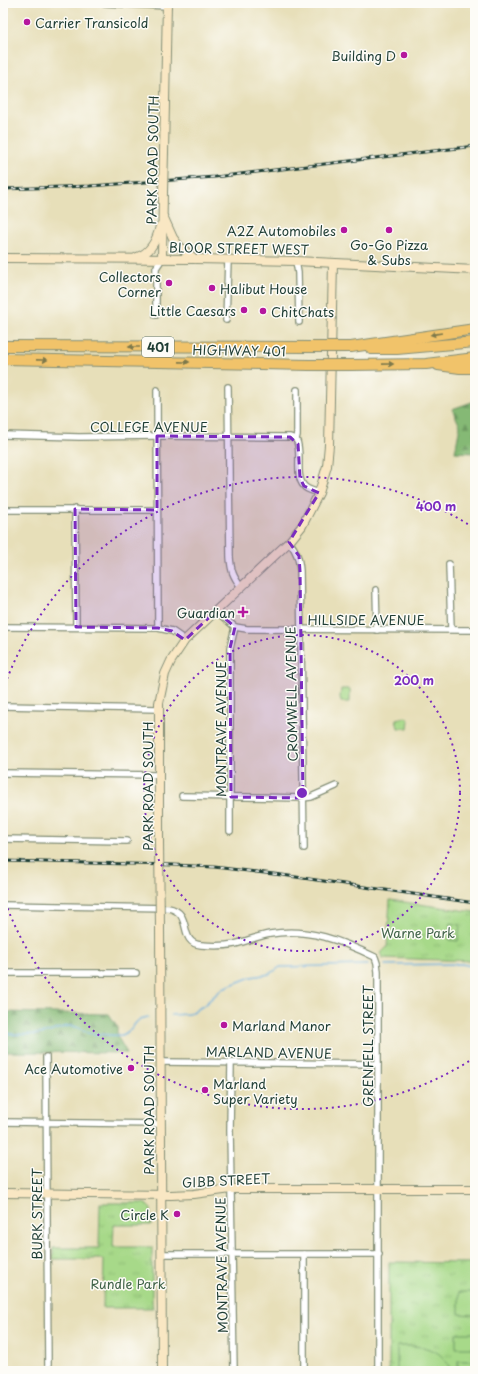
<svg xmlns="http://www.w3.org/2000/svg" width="478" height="1374" font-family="'Playpen Sans',sans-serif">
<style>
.grass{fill:url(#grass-tufts);stroke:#638b5e}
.forest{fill:url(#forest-firs);stroke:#527b54}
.pitch{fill:#a7d989;stroke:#638b5e}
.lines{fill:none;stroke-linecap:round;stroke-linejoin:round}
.stream{stroke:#64abdb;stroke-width:1.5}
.minor-casing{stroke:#838e76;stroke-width:8}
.secondary-casing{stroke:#838e76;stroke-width:10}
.motorway-casing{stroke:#838e76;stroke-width:12}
.minor{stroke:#fff;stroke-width:5.5}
.secondary{stroke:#f9e7c3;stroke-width:8}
.motorway{stroke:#f1c36a;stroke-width:10}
.rail-casing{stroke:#1f3d34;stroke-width:3}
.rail{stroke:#fdfcf7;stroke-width:1.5;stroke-dasharray:4.5;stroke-linecap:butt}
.secondary-bridge-casing{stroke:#838e76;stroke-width:10;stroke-linecap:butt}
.motorway-bridge-casing{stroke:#838e76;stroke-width:12;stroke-linecap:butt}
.secondary-bridge{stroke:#f9e7c3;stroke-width:8}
.motorway-bridge{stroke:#f1c36a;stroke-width:10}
.oneway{fill:#7d794c}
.marked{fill:#7b2cbf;fill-opacity:0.2;stroke:#7b2cbf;stroke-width:3;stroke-dasharray:8 5;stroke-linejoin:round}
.ring{fill:none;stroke:#7b2cbf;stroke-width:2;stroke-dasharray:2 4}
.poi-dot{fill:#b5179e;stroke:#fdfcf7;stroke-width:1.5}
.labels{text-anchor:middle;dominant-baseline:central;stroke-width:3;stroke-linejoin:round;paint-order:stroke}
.shield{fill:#fdfcf7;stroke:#62766e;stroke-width:1}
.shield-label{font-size:12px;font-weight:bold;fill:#1f3d34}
.poi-label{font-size:13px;fill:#1f3d34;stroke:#fdfcf7;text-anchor:end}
.street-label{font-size:13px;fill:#1f3d34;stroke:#fdfcf7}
.park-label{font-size:13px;fill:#416449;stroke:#fdfcf7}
.centre{fill:#7b2cbf;stroke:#fdfcf7;stroke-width:2}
.ring-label{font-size:12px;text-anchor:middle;font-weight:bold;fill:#7b2cbf;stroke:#fdfcf7;stroke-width:3;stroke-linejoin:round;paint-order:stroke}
</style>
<defs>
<pattern id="grass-tufts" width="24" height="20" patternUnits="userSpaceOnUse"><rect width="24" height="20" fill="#a7d989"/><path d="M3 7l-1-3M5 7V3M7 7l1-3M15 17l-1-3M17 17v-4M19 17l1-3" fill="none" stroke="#8fbb77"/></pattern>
<pattern id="forest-firs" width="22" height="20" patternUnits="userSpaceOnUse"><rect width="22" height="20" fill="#85b975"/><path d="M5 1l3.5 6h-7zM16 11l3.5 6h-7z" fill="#6c9861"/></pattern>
</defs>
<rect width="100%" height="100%" fill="#fdfcf7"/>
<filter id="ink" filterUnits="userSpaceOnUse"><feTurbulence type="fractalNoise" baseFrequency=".025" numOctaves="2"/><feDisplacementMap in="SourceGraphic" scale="8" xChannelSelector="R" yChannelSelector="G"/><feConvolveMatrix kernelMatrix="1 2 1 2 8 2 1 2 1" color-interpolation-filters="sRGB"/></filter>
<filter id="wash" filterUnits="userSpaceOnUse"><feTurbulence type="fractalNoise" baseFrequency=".012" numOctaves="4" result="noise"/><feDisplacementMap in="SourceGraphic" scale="16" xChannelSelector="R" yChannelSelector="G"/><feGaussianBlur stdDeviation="0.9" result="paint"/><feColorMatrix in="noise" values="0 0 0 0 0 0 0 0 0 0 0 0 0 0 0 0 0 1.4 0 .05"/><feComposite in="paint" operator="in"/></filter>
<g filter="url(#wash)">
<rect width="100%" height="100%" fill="#e7dfb9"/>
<g class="grass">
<path d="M341,689H350V702H341L340,698Z"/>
<path d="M405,717L409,720L408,728H398L396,719Z"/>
<path d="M390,900L475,912V961L383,958L381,953L387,947Z"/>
<path d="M100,1203H142L146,1204L151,1209V1225H114L113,1247H152V1301L153,1308H103L104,1259H53V1248H99Z"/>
<path d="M389,1262L475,1263V1371H389Z"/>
</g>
<g class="forest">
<path d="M475,401V453L455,452L460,426L452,409Z"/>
<path d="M3,1012L109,1014L117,1026V1036L127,1053L3,1052Z"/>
</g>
<g class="pitch">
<path d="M451,923L460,925L458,941L449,940Z"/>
<path d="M459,1292H475V1315L459,1314Z"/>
<rect x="456" y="1333" width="19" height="15"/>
<path d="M397,1346C420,1346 441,1345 451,1371H397Z"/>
<rect x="458" y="1361" width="17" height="10"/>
</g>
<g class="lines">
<g class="stream">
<path d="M385,965L462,964L475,967"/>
<path d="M171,1015L189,1014L203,1006L223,988L251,977L270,974L280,967L368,965"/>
<path d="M3,1033C17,1035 32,1035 46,1033C55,1031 63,1025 72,1026C79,1027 83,1030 89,1033C91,1034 120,1036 122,1035C131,1032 133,1024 140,1019L148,1017"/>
</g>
</g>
</g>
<g filter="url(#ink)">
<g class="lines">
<defs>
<g id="minor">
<path d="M105,3L168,6"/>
<path d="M296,261L298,273L299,322"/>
<path d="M156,315V268L162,259"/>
<path d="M226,320L228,260"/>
<path d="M228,387L230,557C231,571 233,576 241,587"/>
<path d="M157,390L158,628"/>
<path d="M297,390V435L296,439C303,452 294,475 304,486C307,490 314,491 319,493"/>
<path d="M3,435L79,437L157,436L290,437L296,439"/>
<path d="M75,509L76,627"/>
<path d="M3,510H157"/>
<path d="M289,542C297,551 299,559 300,571L304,848"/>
<path d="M449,564L451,629"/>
<path d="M376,590L377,630"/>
<path d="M216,611L235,627L247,629L475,630"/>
<path d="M3,627L158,628L172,631L185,640"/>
<path d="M3,706L158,709"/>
<path d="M3,773L158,775"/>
<path d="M182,796L303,798L311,797L336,786"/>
<path d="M230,831V648L235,627"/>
<path d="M3,839L127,841"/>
<path d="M3,905L168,908C194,912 177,943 201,945C211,946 225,946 235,944C247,941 258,936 270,934C308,927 342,941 375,957L377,963L378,972V1371"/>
<path d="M3,973H136"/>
<path d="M46,1057L48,1371"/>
<path d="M160,1062L378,1064"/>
<path d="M231,1063L230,1130L234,1371"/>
<path d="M3,1122L160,1124"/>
<path d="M161,1254H379"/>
<path d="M304,1254V1371"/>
</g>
<g id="secondary">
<path d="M164,152L167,3"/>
<path d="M164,218L173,238L179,246L195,259"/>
<path d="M137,257C151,253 157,239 160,226"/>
<path d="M3,258L195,259L296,261L475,270"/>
<path d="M162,259L163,192"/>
<path d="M159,842V703L165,674L171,661L185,640L289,542L302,526L319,493L327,466L329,445L333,263"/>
<path d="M160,928L162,1371"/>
<path d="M3,1193L171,1195L194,1194L231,1189H475"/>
</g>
<g id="motorway">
<path d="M3,346L313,347"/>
<path d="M351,347L475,329"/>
<path d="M371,349H397L475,342"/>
<path d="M3,359L309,365"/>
<path d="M350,365L426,364L475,358"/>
<path d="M438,365L460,368H475"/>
</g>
</defs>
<use href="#minor" class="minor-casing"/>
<use href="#secondary" class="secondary-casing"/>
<use href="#motorway" class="motorway-casing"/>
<use href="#minor" class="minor"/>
<use href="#secondary" class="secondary"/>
<use href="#motorway" class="motorway"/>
<defs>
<g id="rail">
<path d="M3,189L90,186L215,177L475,146"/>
<path d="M3,861L174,865L214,867L282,875L475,903"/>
</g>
</defs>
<use href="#rail" class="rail-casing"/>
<use href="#rail" class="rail"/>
<defs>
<g id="secondary-bridge">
<path d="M163,192L164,152"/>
<path d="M159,842L160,928"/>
</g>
<g id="motorway-bridge">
<path d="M313,347H351"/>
<path d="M309,365H350"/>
</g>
</defs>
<use href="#secondary-bridge" class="secondary-bridge-casing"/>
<use href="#motorway-bridge" class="motorway-bridge-casing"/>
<use href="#secondary-bridge" class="secondary-bridge"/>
<use href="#motorway-bridge" class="motorway-bridge"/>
</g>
<defs><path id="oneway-solid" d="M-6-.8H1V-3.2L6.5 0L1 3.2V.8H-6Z"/></defs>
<g class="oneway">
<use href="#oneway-solid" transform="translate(436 334) rotate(171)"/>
<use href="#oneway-solid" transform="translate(134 347) rotate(-180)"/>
<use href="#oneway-solid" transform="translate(42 360) rotate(1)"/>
<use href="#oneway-solid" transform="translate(184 362) rotate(1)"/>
<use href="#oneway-solid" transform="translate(388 364) rotate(-1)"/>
</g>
</g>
<path class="marked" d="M157,436L290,437L298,444L300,478L304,486L319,493L289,542L299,556L300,571L303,798L231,797L230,648L235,627L216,611L185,640L172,631L158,628L76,627L75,509L157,510Z"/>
<g class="ring">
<circle cx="302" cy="793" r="158"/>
<path d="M474 1058A316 316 0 0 1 3 896M3 690A316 316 0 0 1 474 528"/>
</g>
<g class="poi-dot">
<circle cx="27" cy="22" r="4"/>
<circle cx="404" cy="55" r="4"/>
<circle cx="344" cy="230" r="4"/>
<circle cx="389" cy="230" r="4"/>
<circle cx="169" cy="283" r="4"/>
<circle cx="212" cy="288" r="4"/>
<circle cx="244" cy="310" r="4"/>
<circle cx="263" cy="311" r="4"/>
<path d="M241 606h4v4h4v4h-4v4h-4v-4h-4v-4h4z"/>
<circle cx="224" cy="1025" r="4"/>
<circle cx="131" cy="1068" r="4"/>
<circle cx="205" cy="1090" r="4"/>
<circle cx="177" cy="1214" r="4"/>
</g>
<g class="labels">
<rect class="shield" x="142" y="337" width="32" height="20" rx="3"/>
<g class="shield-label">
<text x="158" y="347">401</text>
</g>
<g class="poi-label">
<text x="35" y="22" text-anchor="start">Carrier Transicold</text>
<text x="396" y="55">Building D</text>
<text x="336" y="230">A2Z Automobiles</text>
<text x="389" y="244" text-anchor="middle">Go-Go Pizza<tspan x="389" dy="15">&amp; Subs</tspan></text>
<text x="161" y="276">Collectors<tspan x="161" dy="15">Corner</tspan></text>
<text x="220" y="288" text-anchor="start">Halibut House</text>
<text x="236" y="310">Little Caesars</text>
<text x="271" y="311" text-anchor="start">ChitChats</text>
<text x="235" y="612">Guardian</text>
<text x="232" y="1025" text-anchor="start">Marland Manor</text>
<text x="123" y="1068">Ace Automotive</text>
<text x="213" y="1083" text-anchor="start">Marland<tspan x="213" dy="15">Super Variety</tspan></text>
<text x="169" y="1214">Circle K</text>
</g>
<g class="street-label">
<text transform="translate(152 160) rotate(-89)">PARK ROAD SOUTH</text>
<text transform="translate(239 248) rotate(1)">BLOOR STREET WEST</text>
<text transform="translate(239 350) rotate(1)">HIGHWAY 401</text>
<text x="149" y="426">COLLEGE AVENUE</text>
<text x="366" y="619">HILLSIDE AVENUE</text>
<text transform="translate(291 694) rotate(-91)">CROMWELL AVENUE</text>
<text transform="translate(220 729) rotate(-90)">MONTRAVE AVENUE</text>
<text transform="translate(147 786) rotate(-90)">PARK ROAD SOUTH</text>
<text transform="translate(367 1046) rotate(-90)">GRENFELL STREET</text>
<text transform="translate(269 1052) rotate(1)">MARLAND AVENUE</text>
<text transform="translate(148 1110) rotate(-90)">PARK ROAD SOUTH</text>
<text transform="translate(226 1180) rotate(-3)">GIBB STREET</text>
<text transform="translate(36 1214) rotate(-90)">BURK STREET</text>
<text transform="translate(221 1265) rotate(-91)">MONTRAVE AVENUE</text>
</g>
<g class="park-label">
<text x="418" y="932">Warne Park</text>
<text x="128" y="1283">Rundle Park</text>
</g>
</g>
<circle cx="302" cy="793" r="6" class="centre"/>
<g class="ring-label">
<text x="436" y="511">400 m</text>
<text x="414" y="685">200 m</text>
</g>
<rect width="478" height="1374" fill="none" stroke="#fdfcf7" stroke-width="16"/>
</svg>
